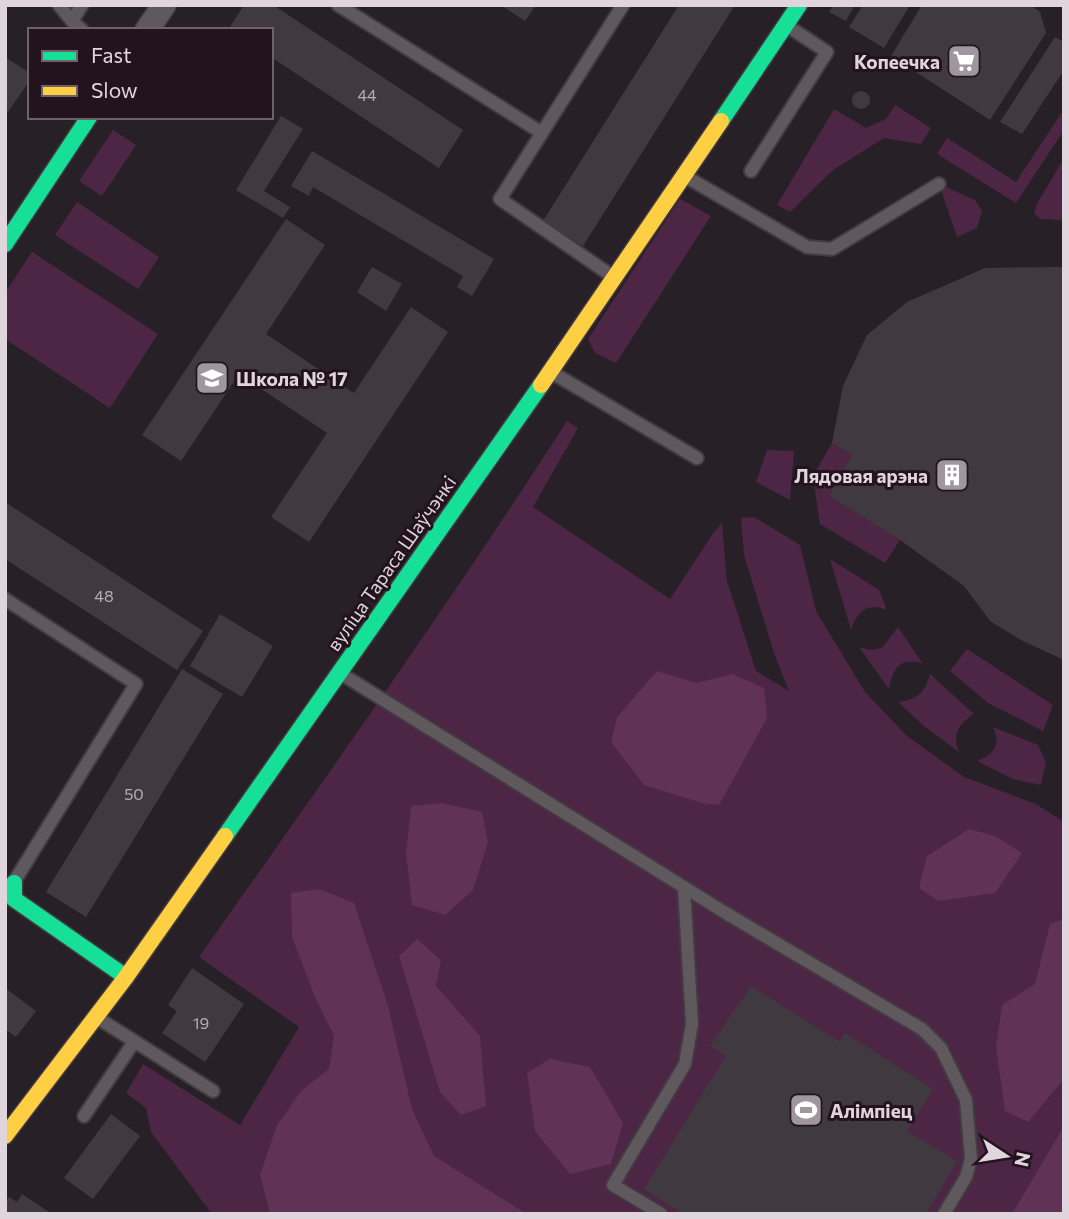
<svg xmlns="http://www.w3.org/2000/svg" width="1069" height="1219" font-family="Commissioner,sans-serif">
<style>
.green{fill:#4c2644}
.forest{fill:#603256}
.building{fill:#403a40}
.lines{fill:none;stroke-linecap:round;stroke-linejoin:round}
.lane-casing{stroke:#423b41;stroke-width:16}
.street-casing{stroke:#423b41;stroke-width:26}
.fast-casing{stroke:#423b41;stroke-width:19}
.slow-casing{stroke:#423b41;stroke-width:19}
.lane{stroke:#5f595d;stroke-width:12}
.street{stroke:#5f595d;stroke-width:23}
.fast{stroke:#16e098;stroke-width:16}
.slow{stroke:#ffcf43;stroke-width:16}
.labels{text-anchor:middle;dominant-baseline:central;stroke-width:6;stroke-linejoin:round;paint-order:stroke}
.number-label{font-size:16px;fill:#b8aeb5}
.poi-label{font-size:19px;font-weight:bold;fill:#e0d5dc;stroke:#22131e;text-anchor:end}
.street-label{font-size:19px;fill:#e0d5dc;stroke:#22131e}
</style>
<rect width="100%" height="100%" fill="#282027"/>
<g class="green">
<path d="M895,105L931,128L921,144L884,138L833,170L790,212L777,205L834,109L866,128L886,119Z"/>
<path d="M1064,109V130L1016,203L937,154L947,138L1016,182Z"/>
<path d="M113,130L136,145L102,196L79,181Z"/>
<path d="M1064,158V220L1041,219L1034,214L1037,204Z"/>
<path d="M939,184L975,200L982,211L977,228L957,237Z"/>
<path d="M680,199L711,216L616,363L595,353L588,339Z"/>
<path d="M77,202L159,257L138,289L55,235Z"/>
<path d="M32,252L158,334L110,408L5,339V293Z"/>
<path d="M567,421L578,428L533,507L670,599L714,532L722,523L727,581L756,671L789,691L774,653L744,555L741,518L754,517L800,545L816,611L865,692L907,736L964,777L1036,804L1064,822V1214H212L151,1132L146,1108L126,1093L143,1064L240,1125L299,1027L199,957C324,780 450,603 567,421Z"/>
<path d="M832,443L852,455L829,496L900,540L885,563L820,524L813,476Z"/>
<path d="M767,450L794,451L790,500L756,482Z"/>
<path d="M830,559L879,590L887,610C868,602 857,611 851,630Z"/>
<path d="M898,627L923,664C899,656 893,669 889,689L859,647L870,650L882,648Z"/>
<path d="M967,649L1053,705L1043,731L988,703L950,671Z"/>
<path d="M930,674L974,714C958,725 952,734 959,752L924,726L898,702C918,700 925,692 930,674Z"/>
<path d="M993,727L1038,745L1046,762L1041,785L1013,779L977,761C993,755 1002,745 993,727Z"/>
</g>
<g class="forest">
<path d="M657,671L697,683L732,674L764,688L767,718L719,805L702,803L644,785L611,742L617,717Z"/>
<path d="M442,803L482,812L488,842L473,890L445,915L412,905L406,853L411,806Z"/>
<path d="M969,829L995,836L1022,853L995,893L938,901L919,888L927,856Z"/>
<path d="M319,889L354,903L388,1006L412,1109L434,1156L527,1214H270L260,1175L277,1125L302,1090L329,1069L334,1036L315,997L292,937L291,893Z"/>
<path d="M1064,919V1079L1028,1122L1005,1111L996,1048L1002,1005L1035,984L1050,924Z"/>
<path d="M417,939L441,960L436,986L480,1036L486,1106L461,1115L440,1092L399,956Z"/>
<path d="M550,1059L590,1067L623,1123L611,1164L570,1174L535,1131L527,1073Z"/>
<path d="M1064,1126V1214H1012Z"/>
</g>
<g class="building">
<path d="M244,5H273L463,130L439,168L271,57V30H228Z"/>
<path d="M501,5H536L525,21Z"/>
<path d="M679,5H735L583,246L543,221Z"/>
<path d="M834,5H855L846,21L829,12Z"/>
<path d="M863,5H910L884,48L849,27Z"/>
<path d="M922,5H1030L1040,12L1046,33L990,120L891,56Z"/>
<path d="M1055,37L1064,42V70L1022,134L1000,122Z"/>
<path d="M5,57L30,73V80L8,112L5,110Z"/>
<circle cx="861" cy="100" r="9"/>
<path d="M281,116L303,129L264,191L290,207L283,218L236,190Z"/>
<path d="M312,151L494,259L472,296L457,287L463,276L313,187L309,196L291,186Z"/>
<path d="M286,219L325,245L266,334L354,393L411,307L448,332L309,542L271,517L327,433L239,374L181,461L142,435Z"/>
<path d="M372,267L402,284L386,311L357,292Z"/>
<path d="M1059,267L1064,268V660L1021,640L990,621L964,586L900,540L829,496L852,455L832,443L843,386L867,335L907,302L985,268Z"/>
<path d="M5,502L203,631L177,670L5,559Z"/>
<path d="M220,614L273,646L242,697L190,666Z"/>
<path d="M182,669L223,694L86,917L46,892Z"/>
<path d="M192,968L244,1004L205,1062L162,1033L177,1011L168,1005Z"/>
<path d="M751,986L840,1042L845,1033L933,1089L907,1131L957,1161L926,1214H684L644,1189L726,1056L710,1046Z"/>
<path d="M5,988L36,1011L16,1037L5,1029Z"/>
<path d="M111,1114L140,1136L93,1199L64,1178Z"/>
<path d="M22,1194L52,1214H5V1202L9,1197L17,1202Z"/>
</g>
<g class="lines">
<defs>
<g id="lane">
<path d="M59,5L72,21"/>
<path d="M82,5L72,21L82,30"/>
<path d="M338,5L542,133"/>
<path d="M751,171L827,52L786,25"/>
<path d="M683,175L807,247L832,249L939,184"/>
<path d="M612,276L500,199L623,5"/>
<path d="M551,372L697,458"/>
<path d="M5,599L136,684L14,882"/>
<path d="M340,673L724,912L922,1029L941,1048L966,1100L971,1159L966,1177L944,1214"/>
<path d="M96,1017L213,1091"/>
<path d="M84,1116L134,1042"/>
<path d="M661,1214L613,1185L685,1064L692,1024L684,887"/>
</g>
<path id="street" d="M147,30L164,5"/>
<g id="fast">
<path d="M721,121L799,5"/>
<path d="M5,244L89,117"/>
<path d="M225,836L541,385"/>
<path d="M14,883V899L126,977"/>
</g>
<g id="slow">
<path d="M541,385L721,121"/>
<path d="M5,1136L126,977L225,836"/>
</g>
</defs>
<use href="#lane" class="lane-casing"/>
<use href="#street" class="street-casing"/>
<use href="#fast" class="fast-casing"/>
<use href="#slow" class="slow-casing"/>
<use href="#lane" class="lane"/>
<use href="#street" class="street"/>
<use href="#fast" class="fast"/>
<use href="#slow" class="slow"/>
</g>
<defs>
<symbol id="supermarket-square" viewBox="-11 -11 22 22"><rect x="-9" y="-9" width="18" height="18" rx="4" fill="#a0969d" stroke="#22131e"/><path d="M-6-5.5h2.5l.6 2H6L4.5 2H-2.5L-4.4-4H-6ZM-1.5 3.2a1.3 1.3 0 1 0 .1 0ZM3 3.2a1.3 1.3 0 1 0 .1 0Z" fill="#fff"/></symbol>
<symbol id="school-square" viewBox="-11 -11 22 22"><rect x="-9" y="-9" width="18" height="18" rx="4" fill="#a0969d" stroke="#22131e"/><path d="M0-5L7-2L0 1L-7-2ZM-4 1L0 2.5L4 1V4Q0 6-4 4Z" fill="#fff"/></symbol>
<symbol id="building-square" viewBox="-11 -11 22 22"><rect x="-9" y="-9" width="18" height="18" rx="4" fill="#a0969d" stroke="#22131e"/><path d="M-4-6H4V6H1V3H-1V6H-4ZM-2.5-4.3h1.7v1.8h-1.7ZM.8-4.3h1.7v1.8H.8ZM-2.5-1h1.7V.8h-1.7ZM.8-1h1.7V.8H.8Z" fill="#fff"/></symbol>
<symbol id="stadium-square" viewBox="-11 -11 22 22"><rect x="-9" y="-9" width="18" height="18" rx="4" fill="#a0969d" stroke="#22131e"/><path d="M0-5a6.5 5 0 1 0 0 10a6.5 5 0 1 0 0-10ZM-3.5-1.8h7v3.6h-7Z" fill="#fff"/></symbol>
</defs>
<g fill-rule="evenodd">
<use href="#supermarket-square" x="945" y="42" width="38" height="38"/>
<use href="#school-square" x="193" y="359" width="38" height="38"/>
<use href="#building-square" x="933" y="456" width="38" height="38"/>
<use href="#stadium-square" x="787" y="1091" width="38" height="38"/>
</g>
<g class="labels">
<g class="number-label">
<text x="367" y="94">44</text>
<text x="104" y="595">48</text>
<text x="134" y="793">50</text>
<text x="201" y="1022">19</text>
</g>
<g class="poi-label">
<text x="940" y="61">Копеечка</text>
<text x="236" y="378" text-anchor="start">Школа № 17</text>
<text x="928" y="475">Лядовая арэна</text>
<text x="830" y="1110" text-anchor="start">Алімпіец</text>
</g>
<g class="street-label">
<text transform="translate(391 563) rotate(-55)">вуліца Тараса Шаўчэнкі</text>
</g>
</g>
<rect width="1069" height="1219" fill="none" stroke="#e0d5dc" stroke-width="14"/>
<rect x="28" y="28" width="245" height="91" fill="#22131e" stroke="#6e616a" stroke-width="2"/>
<rect x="42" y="51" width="35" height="10" fill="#16e098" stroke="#6e616a" stroke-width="2"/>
<text x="91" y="63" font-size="21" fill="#e0d5dc">Fast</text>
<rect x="42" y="86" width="35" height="10" fill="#ffcf43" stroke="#6e616a" stroke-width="2"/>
<text x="91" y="98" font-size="21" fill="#e0d5dc">Slow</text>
<g transform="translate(1006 1156) rotate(102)" stroke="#22131e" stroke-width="5" paint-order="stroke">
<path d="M0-5L12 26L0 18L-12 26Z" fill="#e0d5dc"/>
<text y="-10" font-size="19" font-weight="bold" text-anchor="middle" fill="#e0d5dc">N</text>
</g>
</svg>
